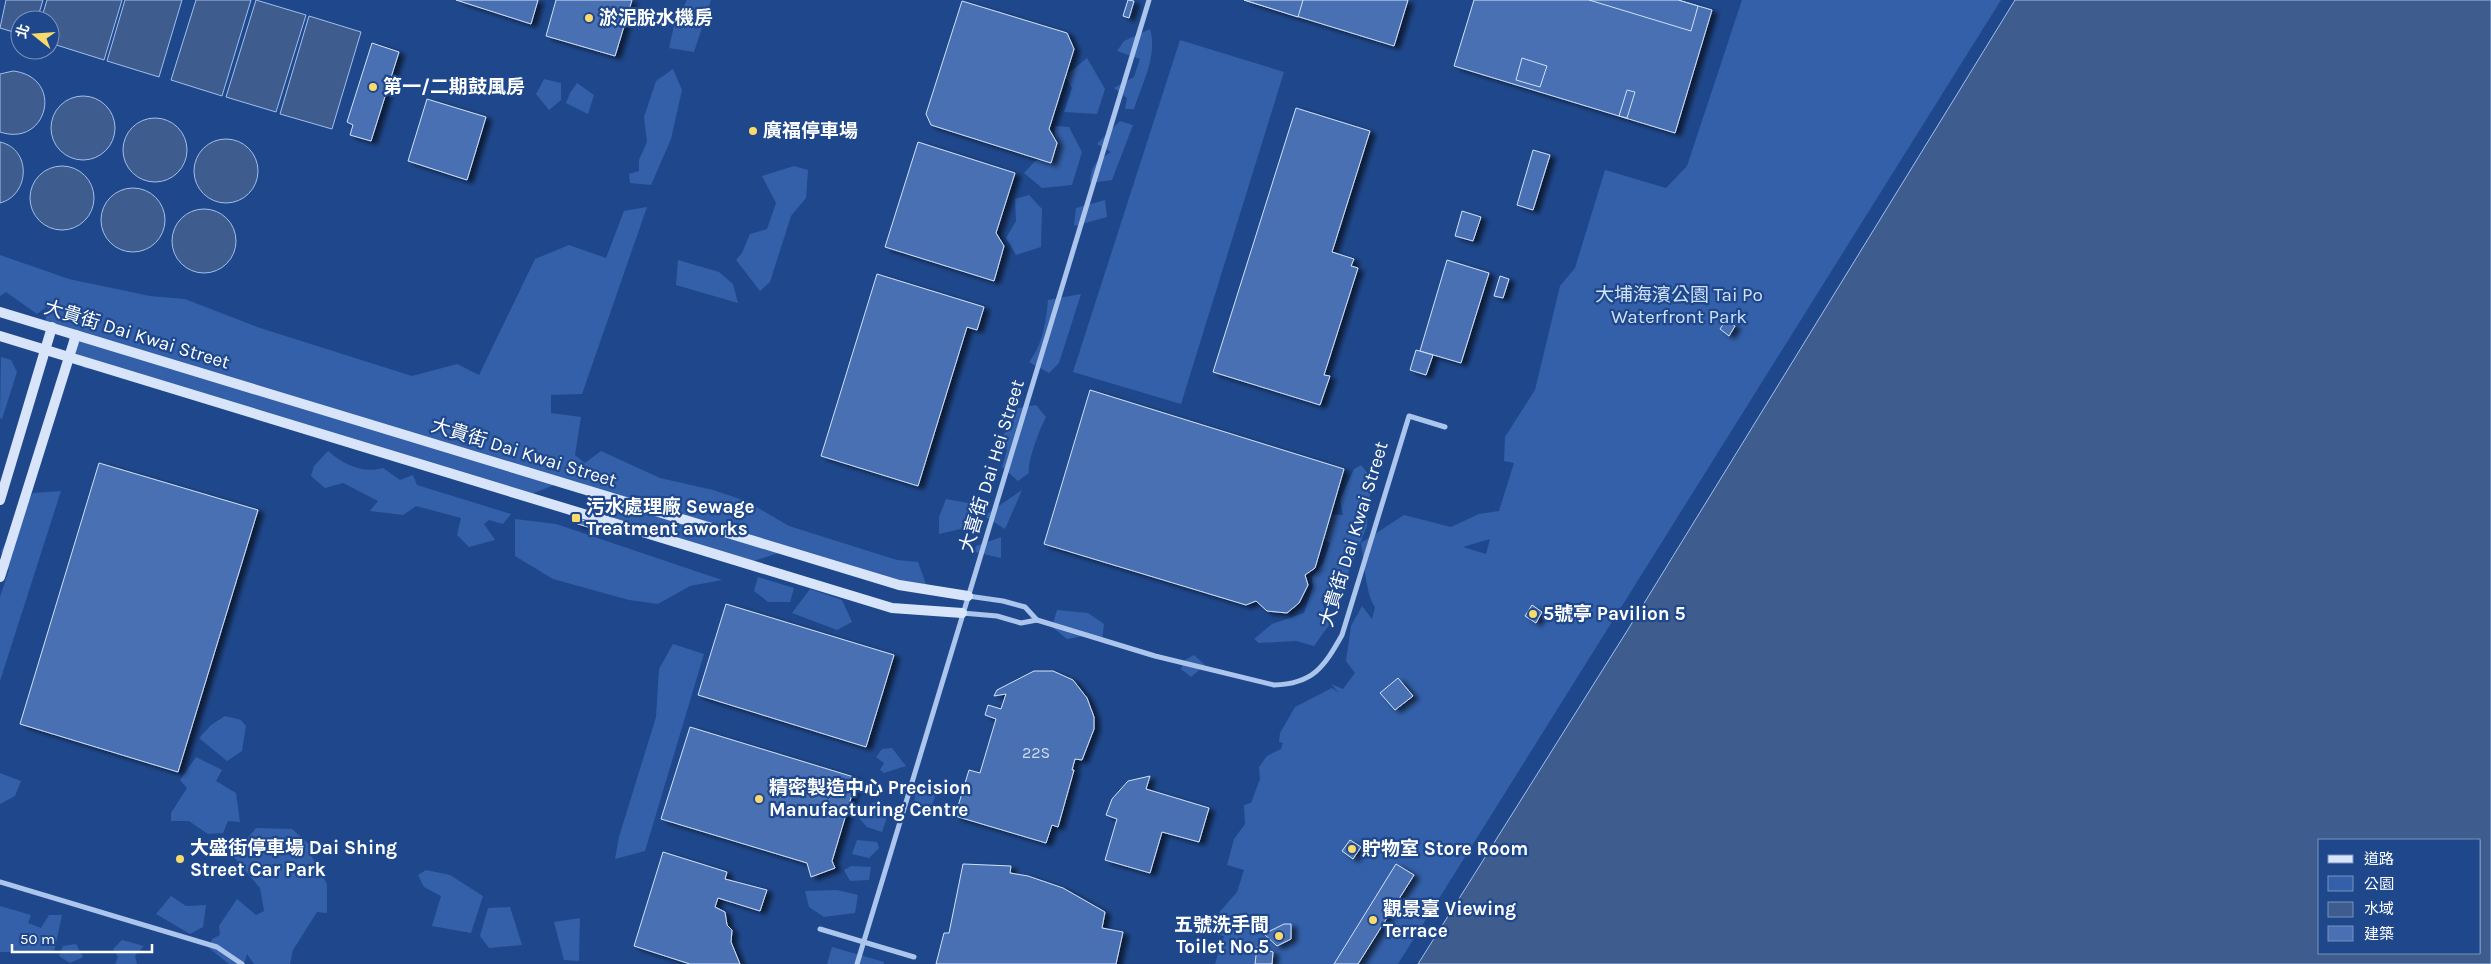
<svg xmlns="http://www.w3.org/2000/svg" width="2491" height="964" font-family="Karla,'Noto Sans TC',sans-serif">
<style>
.green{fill:#3360a9;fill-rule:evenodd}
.water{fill:#3f5c8e;stroke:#9fbfed;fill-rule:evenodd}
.building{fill:#4870b3;stroke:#d1e1f9;filter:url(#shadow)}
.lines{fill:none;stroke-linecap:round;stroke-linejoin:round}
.street{stroke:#acc5ec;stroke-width:5}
.secondary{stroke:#d8e4f9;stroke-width:10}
.poi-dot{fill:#fada6c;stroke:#1f488c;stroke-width:2}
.labels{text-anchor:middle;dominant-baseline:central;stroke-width:4.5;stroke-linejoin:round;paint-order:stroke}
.number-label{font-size:16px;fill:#d1dbec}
.poi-label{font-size:19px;font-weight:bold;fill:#fff;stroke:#1f488c;text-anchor:start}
.park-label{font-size:19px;fill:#d1e1f9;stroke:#1f488c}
.street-label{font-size:19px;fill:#fff;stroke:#1f488c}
</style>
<defs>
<filter id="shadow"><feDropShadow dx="5.5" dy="3" stdDeviation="2.5" flood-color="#0009"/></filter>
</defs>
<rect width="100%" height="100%" fill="#1f488c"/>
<g class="green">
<path d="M687,0H711L694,52L669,48L674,26Z"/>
<path d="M1742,0H2001L1398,964H1215L1224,936L1216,934V916L1237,892L1244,870L1227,865L1234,839L1245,824L1244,805L1251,803L1260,779L1259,767L1267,756L1281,749L1283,743L1279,742L1280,733L1295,707L1332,688L1339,693L1331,684L1343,689L1355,673L1346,661L1351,626L1362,606L1372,619L1375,607C1366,596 1364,560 1361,543L1404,515L1451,527L1479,514L1499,511L1514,463L1504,461L1505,437L1535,390L1560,286L1575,268L1605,170L1666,188L1687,166ZM1490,539L1486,554L1463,547Z"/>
<path d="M1150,29C1158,55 1142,84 1134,109H1125L1127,98L1114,88L1134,77L1140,59L1117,51L1124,41Z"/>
<path d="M1180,40L1284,72L1181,404L1073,372Z"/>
<path d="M1087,58L1105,89L1097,114L1064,112L1072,88L1065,76Z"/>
<path d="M673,69L682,90L671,139L651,185L630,183L629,174L639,171V160L647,142L644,117L656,81Z"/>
<path d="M544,79L561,83V100L549,110L536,94Z"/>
<path d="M577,83L594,95L588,114L566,103L570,93Z"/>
<path d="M1120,121L1133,125L1112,180L1090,183C1091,165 1096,161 1111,152L1097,144Z"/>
<path d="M1055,126L1069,127L1082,152L1072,185L1042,188L1024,173L1035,161L1053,155Z"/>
<path d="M794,166L808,170L806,198L791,216L770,282L760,291L736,260L742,253L750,234L767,229L776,203L762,176Z"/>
<path d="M1029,195L1042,209L1041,247L1016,255L1006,238L1016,221L1015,199Z"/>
<path d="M1105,200L1107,217L1074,226L1076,208Z"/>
<path d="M647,207L582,394L551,395V413L581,417L575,455L585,463L601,451L660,478L713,490L746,501L789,526L897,560L918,562L927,587L782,552L750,562L607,520L584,485L564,481L521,498L122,373L84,368L67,336L44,329L48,306L37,314L6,292L0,296V255L69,279L150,296L185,299L260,328L412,376L457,364L479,375L535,259L569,245L606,258L624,211Z"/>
<path d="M678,260L719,272L733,284L738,303L676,285Z"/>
<path d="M1081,294L1059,363L1049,373L1029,362C1043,345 1046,321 1048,300Z"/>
<path d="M1,357L11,360L17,372L2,419L0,418Z"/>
<path d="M1036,405L1046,417C1040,428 1027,462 1029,473L1018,481L1002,467L1007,450L1001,437L1014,423L1010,410Z"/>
<path d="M328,451C343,464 362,474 383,468L400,480L413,475L417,485L511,514L503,524L489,520L484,524L495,540L469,547L457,535L461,518L416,506L403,515L370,511L378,501L343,483L325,488L311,476L314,466Z"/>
<path d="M1361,465L1373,480L1367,510V526L1340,593L1321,598L1329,625L1314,646L1296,641L1259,643L1254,639L1272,624L1304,613L1313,586L1312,577L1323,563L1330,543L1318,535L1325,514L1343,515L1340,499L1354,469Z"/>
<path d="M1022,490L1005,529L984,516Z"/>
<path d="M61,491L0,681V597L9,570L1,551L33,493Z"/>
<path d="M946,499L974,504L969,527L939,534V517Z"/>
<path d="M515,519L556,524L722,580L690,586L658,604L629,600L553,579L515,556Z"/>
<path d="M1001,537V558L975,552L976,546Z"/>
<path d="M758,577L794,588L790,602H768L754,591Z"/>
<path d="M810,589L842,600L852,622L837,630L792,613Z"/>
<path d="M1057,610L1088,613L1104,624L1102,641L1084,636L1067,639L1052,627Z"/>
<path d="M673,644L704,654L645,851L615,859L619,837L656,717L659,669Z"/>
<path d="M1194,655L1205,665L1191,677L1181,669L1185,660Z"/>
<path d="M225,716L241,720L246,726L242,751L227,761L199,738L211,725Z"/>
<path d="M892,748L906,766L884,773L880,770L884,763L876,757L882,749Z"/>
<path d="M196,757L222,770L216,781L236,793L240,822L228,821L223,833L208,834L189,821H171V813L187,788L180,780Z"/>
<path d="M0,773L21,781L15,796L0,804Z"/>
<path d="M921,783L936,793L932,805L914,804L916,787Z"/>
<path d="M875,802L890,808L882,832L867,827L857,816L866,806Z"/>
<path d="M256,828L292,829L310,845L309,852L327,884V913L317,912L293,950L290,964H254L247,954L244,964H229L209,948L212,939L220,935L219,926L237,899L256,915L264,911L260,888L233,856Z"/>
<path d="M857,840L877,842L879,848L869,858L852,854Z"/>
<path d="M851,866L871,867L869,880L850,881L844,870Z"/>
<path d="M426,870L450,875L483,896L471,933L432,926L441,896L424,887L418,875Z"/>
<path d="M837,890L858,895L855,913L824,917L809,907L805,891Z"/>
<path d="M171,896L186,906L206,905L203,927L190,934L156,914Z"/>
<path d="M0,906L31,915L28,923L41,928L49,915H62L54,952H0Z"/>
<path d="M510,907L522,945L489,948L480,936L488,908Z"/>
<path d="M580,918L579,961L564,960L554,922Z"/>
<path d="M122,940L144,946L135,956L137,964H147H115L118,957L113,949Z"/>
<path d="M76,944L83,957L70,963L59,956L63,946Z"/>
<path d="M832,947L884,962V964H827Z"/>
</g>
<g class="water">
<path d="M6,0H43L37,20H20V34L0,28Z"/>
<path d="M47,0H122L104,60L50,43V20H41Z"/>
<path d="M125,0H182L159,77L107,61Z"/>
<path d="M196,0H251L222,96L171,80Z"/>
<path d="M256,0L306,15L276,112L226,97Z"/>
<path d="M2015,0H2491V964H1418L1627,631ZM2320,840H2480V953H2320Z"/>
<path d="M309,16L361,32L332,129L280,114Z"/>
<path d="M13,71C65,77 48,148 0,132V74Z"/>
<circle cx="83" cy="128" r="32"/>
<circle cx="155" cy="150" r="32"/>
<circle cx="226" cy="171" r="32"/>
<path d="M0,142C32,149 30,195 0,203Z"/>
<circle cx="62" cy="198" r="32"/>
<circle cx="133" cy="220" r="32"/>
<circle cx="204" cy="241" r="32"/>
</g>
<g class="building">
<path d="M456,0H538L531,24Z"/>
<path d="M556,0H632L615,56L546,36Z"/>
<path d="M1128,0L1134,1L1129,18L1123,16Z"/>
<path d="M1244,0H1408L1394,46Z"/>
<path d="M1244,0H1303L1298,17Z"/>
<path d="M1474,0H1678L1712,10L1675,133L1454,66Z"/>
<path d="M1589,0H1678L1698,6L1691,31Z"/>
<path d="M962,1L1067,33L1074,49L1049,129L1057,143L1051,163L931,125L926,114Z"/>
<path d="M372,43L399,52L371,141L350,135L353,125L347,122Z"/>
<path d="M1522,58L1547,66L1540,87L1516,80Z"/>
<path d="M1627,90L1635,92L1627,118L1619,116Z"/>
<path d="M427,99L486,117L467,180L408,161Z"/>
<path d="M1296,108L1370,131L1332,252L1354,259L1351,266L1358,268L1324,375L1330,376L1320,405L1213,372Z"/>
<path d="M918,142L1015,173L996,233L1004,246L994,281L885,247Z"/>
<path d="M1533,150L1550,155L1533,210L1517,205Z"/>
<path d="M1462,211L1481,217L1473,241L1455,236Z"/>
<path d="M1447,260L1489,273L1461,363L1420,351Z"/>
<path d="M877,274L984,307L977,330L967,327L918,486L821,456Z"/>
<path d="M1500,276L1509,279L1503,298L1494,296Z"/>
<path d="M1726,320L1735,326L1729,336L1720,329Z"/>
<path d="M1416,350L1433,355L1426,375L1410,370Z"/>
<path d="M1090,390L1344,469L1315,568L1305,575L1308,585L1299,603L1287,613L1267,611L1256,601L1246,605L1044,544Z"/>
<path d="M99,463L258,510L178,772L20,724Z"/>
<path d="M576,518L592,523L591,528L575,523Z"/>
<path d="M726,604L894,655L866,747L698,695Z"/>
<path d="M1532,605L1542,612L1536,623L1525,616Z"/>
<path d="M1034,671H1053L1073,680L1087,698L1094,717V729L1082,760L1075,759L1072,770H1074L1058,827L1052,825L1046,843L955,816L969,770L980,773L996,719L985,715L988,705L1001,709L1006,694L994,696L997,690Z"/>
<path d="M1398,678L1413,696L1395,710L1380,693Z"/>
<path d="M690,727L857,778L832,861L835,868L811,877L807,863L661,819Z"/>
<path d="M1150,776L1146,789L1209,808L1199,842L1162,832L1150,873L1105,860L1117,819L1106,815L1112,799L1128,781Z"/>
<path d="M1350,840L1361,847L1353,859L1342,851Z"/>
<path d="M663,852L727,872L725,879L767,890L760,911L718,898L715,907L725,912L727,925L732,930L731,942L740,964H690L634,946Z"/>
<path d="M963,864L1011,866L1010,873L1028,876L1063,888L1105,912L1102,928L1123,932L1116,964H936L944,933H949Z"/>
<path d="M1396,864L1414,875L1358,964H1334Z"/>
<path d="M1284,924H1291V939L1277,946L1264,934Z"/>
<path d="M1257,947L1273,952L1272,964H1255Z"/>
</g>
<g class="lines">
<g class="street">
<path d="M968,596L1003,601L1025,607L1037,620"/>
<path d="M962,613L997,616L1021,623L1037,620L1155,656L1274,685C1313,684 1324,667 1342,635L1409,416L1445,427"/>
<path d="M0,882L217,947L242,964"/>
<path d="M820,929L914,957"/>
<path d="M857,964L1149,0"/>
</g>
<g class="secondary">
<path d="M0,312L899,585L968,596"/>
<path d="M0,336L892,608L962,613"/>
<path d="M0,500L52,327"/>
<path d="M0,577L76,335"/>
</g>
</g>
<g class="poi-dot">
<circle cx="589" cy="18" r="5"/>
<circle cx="373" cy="87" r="5"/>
<circle cx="753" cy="131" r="5"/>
<rect x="571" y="513" width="10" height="10" rx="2.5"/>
<circle cx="1533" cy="614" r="5"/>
<circle cx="759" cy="799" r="5"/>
<circle cx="1352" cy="849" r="5"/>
<circle cx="180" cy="859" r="5"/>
<circle cx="1373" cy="920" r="5"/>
<circle cx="1279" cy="936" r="5"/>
</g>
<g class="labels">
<g class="number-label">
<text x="1036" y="752">22S</text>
</g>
<g class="poi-label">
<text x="599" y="18">淤泥脫水機房</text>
<text x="383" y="87">第一/二期鼓風房</text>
<text x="763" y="131">廣福停車場</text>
<text x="586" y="507">污水處理廠 Sewage<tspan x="586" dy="22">Treatment aworks</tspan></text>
<text x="1543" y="614">5號亭 Pavilion 5</text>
<text x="769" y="788">精密製造中心 Precision<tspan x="769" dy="22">Manufacturing Centre</tspan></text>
<text x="190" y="848">大盛街停車場 Dai Shing<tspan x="190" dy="22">Street Car Park</tspan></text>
<text x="1362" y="849">貯物室 Store Room</text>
<text x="1383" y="909">觀景臺 Viewing<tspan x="1383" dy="22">Terrace</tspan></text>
<text x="1269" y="925" text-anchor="end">五號洗手間<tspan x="1269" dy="22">Toilet No.5</tspan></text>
</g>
<g class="park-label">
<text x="1679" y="295">大埔海濱公園 Tai Po<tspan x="1679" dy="22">Waterfront Park</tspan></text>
</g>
<g class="street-label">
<text transform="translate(137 335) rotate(17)">大貴街 Dai Kwai Street</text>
<text transform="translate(524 453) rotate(17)">大貴街 Dai Kwai Street</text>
<text transform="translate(992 466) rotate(-73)">大喜街 Dai Hei Street</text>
<text transform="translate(1354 534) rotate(-73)">大貴街 Dai Kwai Street</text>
</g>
</g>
<rect x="2318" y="839" width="162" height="115" fill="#1f488c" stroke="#7991ba"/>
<rect x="2328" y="855" width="25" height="8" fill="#d8e4f9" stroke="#7991ba"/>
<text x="2364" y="864" font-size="15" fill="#ffffff">道路</text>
<rect x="2328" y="876" width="25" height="15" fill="#3360a9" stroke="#7991ba"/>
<text x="2364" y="889" font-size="15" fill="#ffffff">公園</text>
<rect x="2328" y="902" width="25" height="15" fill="#3f5c8e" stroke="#7991ba"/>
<text x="2364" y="914" font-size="15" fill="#ffffff">水域</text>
<rect x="2328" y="926" width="25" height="15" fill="#4870b3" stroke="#7991ba"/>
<text x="2364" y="939" font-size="15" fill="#ffffff">建築</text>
<g transform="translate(35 35) rotate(287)"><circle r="24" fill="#1f488c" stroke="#7991ba"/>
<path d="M0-4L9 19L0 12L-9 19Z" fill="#fada6c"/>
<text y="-8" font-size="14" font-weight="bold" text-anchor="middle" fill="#ffffff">北</text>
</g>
<path d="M12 944v8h140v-8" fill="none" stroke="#ffffff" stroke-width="2.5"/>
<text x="20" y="944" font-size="15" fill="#ffffff" stroke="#1f488c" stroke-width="4" paint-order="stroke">50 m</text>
</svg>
